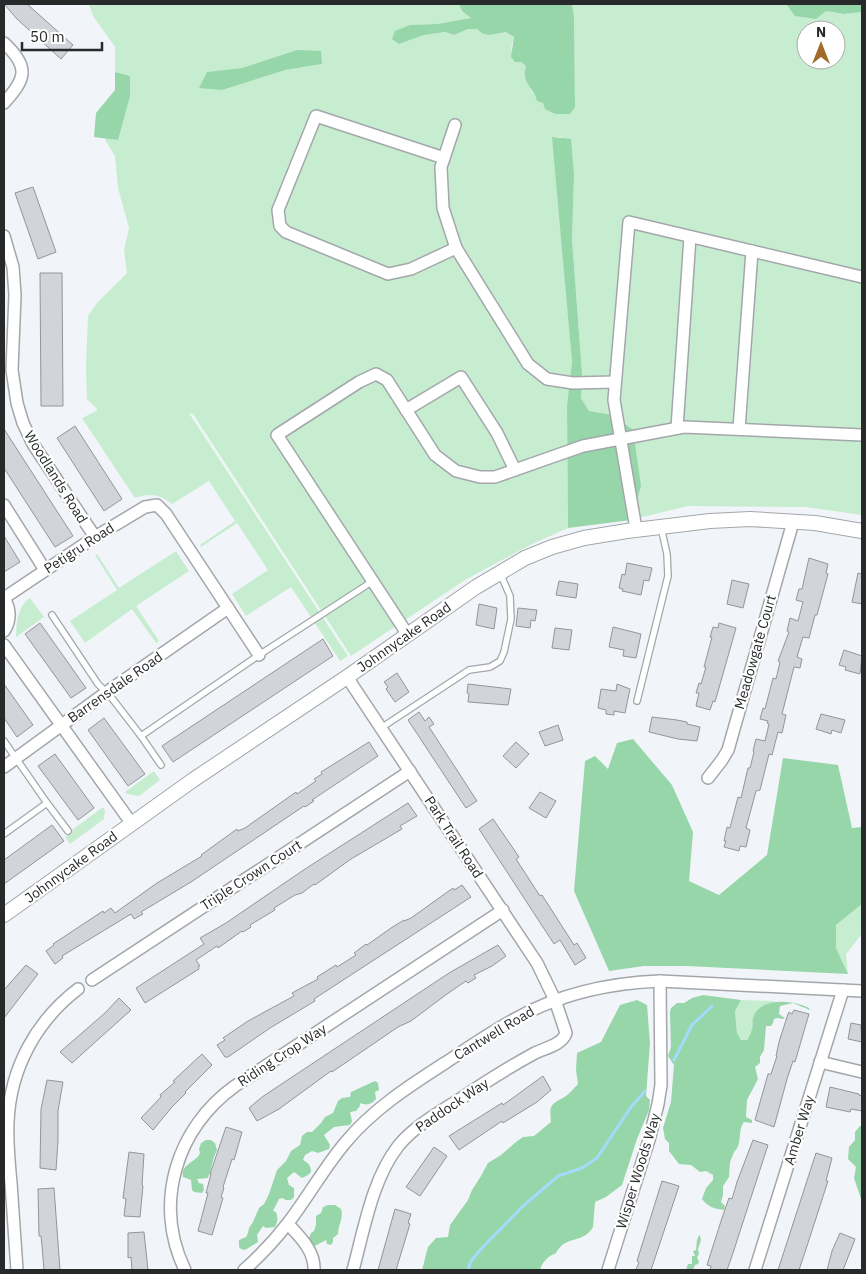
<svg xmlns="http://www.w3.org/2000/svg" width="866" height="1274" font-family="'IBM Plex Sans',sans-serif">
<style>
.green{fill:#c7edd0;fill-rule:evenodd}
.forest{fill:#97d6a8}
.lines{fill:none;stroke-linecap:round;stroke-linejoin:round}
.stream{stroke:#a3dbfb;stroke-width:3}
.building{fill:#d1d5d9;stroke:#92969a}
.service-casing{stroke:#a3a7ab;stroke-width:8}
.minor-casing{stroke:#a3a7ab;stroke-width:14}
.tertiary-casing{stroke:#a3a7ab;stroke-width:16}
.service{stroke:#fff;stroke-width:5.5}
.minor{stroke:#fff;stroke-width:11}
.tertiary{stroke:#fff;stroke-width:14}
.labels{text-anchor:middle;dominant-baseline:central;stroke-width:4.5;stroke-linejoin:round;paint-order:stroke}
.street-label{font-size:14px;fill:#28292b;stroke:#fff}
</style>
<rect width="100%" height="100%" fill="#f1f5f9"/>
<g class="green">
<path d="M89,4H459L462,11L472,18L437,24L409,25L399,44L424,35L445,32L454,35L468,29H477L483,34L490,35L506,32L514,37L511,49L527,67C520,86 542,102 555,114L575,107L574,16L572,4H786L795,16L826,11L844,14L862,12V515L805,507L688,506L631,520L613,415L589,411L581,398L582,373L572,239L574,175L561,137H553L572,362L567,405L568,528L532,544L465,580L351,656L193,414L189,413L348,656L340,661L291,587L246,616L232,594L268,570L237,523L201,547L200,545L235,521L209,481L172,504C160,494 149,493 135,498L82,418L98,410L87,399L86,367L88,316L97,303L127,273L124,250L129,228L118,188L115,156L104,138L117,140L130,76L115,72V47L93,16ZM806,30H836V60H806ZM297,50L322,64L285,70L208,72L242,68Z"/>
<path d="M176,551L189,571L136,606L159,641L156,643L132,609L85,643L70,621L117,590L95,555L97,554L119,588Z"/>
<path d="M30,598L44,617L16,637C16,623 18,606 30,598Z"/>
<path d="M154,771L160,780L139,796L127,794L125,792Z"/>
<path d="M103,807L105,811L104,819L70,844L65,837L73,832L72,830Z"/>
<path d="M862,904V939L861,935L846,954L848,974L836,948V925Z"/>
<path d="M741,1000L776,1001L759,1008L753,1017L752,1030L747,1040H741L737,1033L735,1011Z"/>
</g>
<g class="forest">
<path d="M459,4H572L574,16L575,107L570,114H555L545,109L543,103L537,101C534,87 521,85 526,66L521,62H515L511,57L514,37L506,32L490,35L483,34L477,29H468L454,35L445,32L424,35L399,44L392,39L395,31L410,25L437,24L471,18L462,11Z"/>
<path d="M786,4H862V12L844,14L826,11L816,19L795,16Z"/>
<path d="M297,50L321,51L322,64L285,70L222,90L199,88L207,72L242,68Z"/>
<path d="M115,72L130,76V96L118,140L94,137L96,113L115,90Z"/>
<path d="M552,137L571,139L574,175L572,239L582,373L581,398L589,411L613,415L633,430L641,486L631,520L568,528L567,405L572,362Z"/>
<path d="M633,739L672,785L693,832L689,881L719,895L767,855L783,758L838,765L852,828L862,827V904L836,925V948L848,974L686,966H644L609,971L574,891L585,761L595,756L608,769L617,743Z"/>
<path d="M703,995L741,1000L735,1011L737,1033L741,1040H747C749,1037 751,1033 752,1029C753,1026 752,1021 753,1018C760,996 794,1000 809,1008L810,1010L793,1003L780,1006L779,1014L785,1018L783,1019L777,1018L774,1019L773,1023L771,1026H766L764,1050L760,1057V1063L755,1067L758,1079L747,1100L746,1117L752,1120V1123L744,1122C737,1131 743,1144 734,1152L730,1162L729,1177L723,1186V1195L721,1202L725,1206L724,1210C715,1209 708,1207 702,1199L706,1188L713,1180V1175L706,1171L700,1172L691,1165L679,1164L669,1151V1143L665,1139L663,1128L671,1102L674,1065L668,1056L671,1047L670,1012L671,1008L677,1003H684L692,998Z"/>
<path d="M637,1000L647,1005L650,1043L646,1096L650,1100L649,1110L637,1139L622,1185L606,1197L595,1202L593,1227C591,1230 588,1234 584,1236C572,1242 564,1239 556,1253C547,1257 543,1261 540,1270H422L428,1247L436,1238L448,1237L450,1225L468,1200L472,1190L481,1176L488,1163L501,1155L516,1142L523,1137L534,1136L551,1122C549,1103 551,1105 566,1096C570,1093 574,1088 578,1084L576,1070L577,1053L601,1042L620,1005Z"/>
<path d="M375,1081L378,1083L379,1090L375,1092L376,1099C372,1104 367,1106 360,1103V1106L356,1111L350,1112L352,1121L350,1125L334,1127L324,1135L330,1145L329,1149L318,1153L312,1151L305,1155L303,1160C308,1163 311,1165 311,1172L308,1175L302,1178L294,1172L287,1178L289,1185L294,1188V1197L291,1200H286L282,1198L279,1199L273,1211L276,1212C278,1218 278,1221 275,1227L266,1228L263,1226L257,1235L258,1242L245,1250L241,1249L239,1247V1240L246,1237L248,1233L249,1228L253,1222L259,1208L264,1204L269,1194L277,1170L286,1161L291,1151L300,1145L302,1136L307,1132H312L321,1123L325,1117L333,1113L338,1101L342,1098L350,1097L351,1092Z"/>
<path d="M860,1126H862V1202L854,1178L856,1167L848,1159L849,1147L855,1140V1132Z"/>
<path d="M206,1140H211L215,1143L217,1150C212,1160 212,1168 208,1178L197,1179L199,1183L203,1184L204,1190L202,1193L194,1192L192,1190L191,1180L183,1177C180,1164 197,1162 200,1153L199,1149L201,1143Z"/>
<path d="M328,1205H335L341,1209C344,1218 338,1225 338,1234L333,1238V1242L331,1245L327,1244L326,1240L315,1246L310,1244L308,1240L311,1233L314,1231L316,1225V1216L321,1213L323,1207Z"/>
<path d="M699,1235L700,1236L701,1240L698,1249L699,1254L697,1257L699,1262L698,1264L695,1265L693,1270H686L688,1264H692V1256H695L693,1251L696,1250L697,1240Z"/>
</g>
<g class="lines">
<g class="stream">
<path d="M674,1060L692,1025L712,1006"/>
<path d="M468,1270L471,1261L481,1249L522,1207L558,1176L582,1168L597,1158L631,1107L645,1091"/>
</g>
</g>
<g class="building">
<path d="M4,4H27L73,45L61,59L17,19Z"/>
<path d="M33,187L56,252L38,259L15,193Z"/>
<path d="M40,273H62L63,406H41Z"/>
<path d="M75,426L122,499L104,511L57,438Z"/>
<path d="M4,429L73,536L55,547L4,468Z"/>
<path d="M4,536L20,562L4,572Z"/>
<path d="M809,558L828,564L826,573L828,574L817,615H815L809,638L803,637L797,657L802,659L800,668L794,667L782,714L786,715L782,733L778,732L772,755L769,754L760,790L756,791L746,828L750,830L746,847L740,846L739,851L724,847L726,841H724L727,827L730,828L738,797L741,798L748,768H750L754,752L753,751L756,739L765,741L769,724L767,723L768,721L760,719L763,708L765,709L773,678L776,679L780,662L778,661L789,632L787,631L790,618L798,621L803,602L796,600L799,589H802Z"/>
<path d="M627,563L652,568L649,581L644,580L641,595L622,591L623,589L619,588L622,574L625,575Z"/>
<path d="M858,573L862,574V604L852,602Z"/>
<path d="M732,580L749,584L743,608L727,604Z"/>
<path d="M559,581L578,584L576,598L556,595Z"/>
<path d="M479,604L497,608L494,629L476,625Z"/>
<path d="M518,608L537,610L535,621L531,620L530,628L516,626Z"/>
<path d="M40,623L86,688L71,698L25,634Z"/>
<path d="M719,623L736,628L715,702L713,701L710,710L696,706L699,693H696L699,683L701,684L706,667H704L712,637H710L713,627L718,628Z"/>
<path d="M613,627L641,634L636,658L623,656L624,650L609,647Z"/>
<path d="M555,628L572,630L569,650L552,648Z"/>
<path d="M323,639L333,656L173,762L162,746Z"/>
<path d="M844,650L862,656L860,674L845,670L846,667L839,665Z"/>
<path d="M397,673L409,692L395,702L386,689L388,687L384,682Z"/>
<path d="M4,684L33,725L17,737L4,718Z"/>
<path d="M468,684L511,689L508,705L468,702L469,694L467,693Z"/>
<path d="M617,684L630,689L625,713L614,711V715L606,714V710L598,708L601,689L616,691Z"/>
<path d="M419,712L425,721L429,717L434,724L429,727L477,801L466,808L408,720Z"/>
<path d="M821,714L845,720L841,733L832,730L831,734L816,729Z"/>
<path d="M652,717L677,720L687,722V724L700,727L697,741L678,739L649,732Z"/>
<path d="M104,718L145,774L128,786L88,730Z"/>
<path d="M558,725L563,740L545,746L539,732Z"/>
<path d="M369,742L378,756L312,800L314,801L305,807L304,806L191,882L141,912L143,914L134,919L131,914L62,956L63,958L55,964L46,951L54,945L53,944L103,911L104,913L111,908L115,913L157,883L202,856L201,855L237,829L238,831L245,828L296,792L297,794L316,781L314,779L322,774L321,772Z"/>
<path d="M516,742L529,754L516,768L503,756Z"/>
<path d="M55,754L94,808L78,820L38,766Z"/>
<path d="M540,792L556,801L546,818L529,808Z"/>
<path d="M408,803L417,816L400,826L402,829L351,859L315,885L314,884L302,893L295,895L274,908L275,910L250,925L251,927L243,932L242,931L218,948L217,946L196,960L200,966L198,967L199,969L145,1003L136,988L204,944L200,938L226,923L305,869Z"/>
<path d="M493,819L519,857L516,859L540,896L542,895L574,945L577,943L586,958L575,965L560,940L554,944L479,829Z"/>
<path d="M52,825L64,841L4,884V860Z"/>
<path d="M462,885L471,897L314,999L315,1001L270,1028L228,1057H225L217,1045L225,1040L223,1038L248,1021L294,996L292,993L318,979L317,977L336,965L337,967L356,955L354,953L366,944L367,945L391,928L404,920V921L411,918L453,888L454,890Z"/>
<path d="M498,945L506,956L492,966L474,975L476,978L468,983L466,981L447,994L411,1021L398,1027L332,1072L331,1071L279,1109L257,1121L249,1108L262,1097L449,973Z"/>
<path d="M26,965L38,974L4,1018V990Z"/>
<path d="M119,998L131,1010L72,1063L60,1052L105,1013Z"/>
<path d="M794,1010L809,1014L795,1062L793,1061L787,1079L774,1127L755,1120L768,1074H771L777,1056H776L779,1042L787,1017L789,1012L792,1014Z"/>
<path d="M851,1023L861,1025L862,1042L848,1039Z"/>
<path d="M202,1054L212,1065L185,1092L186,1093L172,1107L153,1130L141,1118L161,1097L160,1095L175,1082L173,1081Z"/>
<path d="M543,1076L551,1090L537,1102L503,1123L502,1121L459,1150L449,1136L502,1103L503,1105Z"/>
<path d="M47,1080L63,1082L58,1111V1141L56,1170L40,1168L41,1109Z"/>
<path d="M830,1087L859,1094V1095L862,1096V1111L851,1109L850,1112L826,1107Z"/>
<path d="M226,1127L242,1132L234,1160L232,1159L223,1187L224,1188L221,1197L223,1198L212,1235L198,1231L208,1193H206L211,1174H210Z"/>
<path d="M753,1140L768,1145L732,1256L727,1270H710L711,1266L707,1265L722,1218L729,1198L732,1199L737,1182Z"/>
<path d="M434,1147L447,1156L420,1196L406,1187Z"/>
<path d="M129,1152L144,1154L142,1185L143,1186L140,1217L124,1216L126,1199L123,1198Z"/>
<path d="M816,1153L832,1158L826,1181H828L807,1246L799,1270H778Z"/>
<path d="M662,1181L679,1186L651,1270H636L639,1262L637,1261Z"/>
<path d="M54,1188L60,1270H44L42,1246L41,1236H39L38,1189Z"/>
<path d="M395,1209L411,1214L408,1223L410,1224L396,1270H378Z"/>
<path d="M144,1232L148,1270H132L131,1257L128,1258V1233Z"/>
<path d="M840,1233L855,1239L852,1247L843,1270H827L832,1251Z"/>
</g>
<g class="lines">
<defs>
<g id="service">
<path d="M52,615L98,684L111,697L141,736L259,655L373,581"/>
<path d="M637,701L668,576L667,554L661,527"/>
<path d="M381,728L469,670L490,667L500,661L504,652L511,619L510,596L500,573"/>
<path d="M141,736L161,765"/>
<path d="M4,741L47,803L4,834"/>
<path d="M47,803L68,831"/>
</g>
<g id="minor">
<path d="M4,43C30,67 26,79 4,103"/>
<path d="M455,125L441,167L443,208L456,248L528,364L547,379L573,383L615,382"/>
<path d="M444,158L316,116L278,210L280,226L286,232L388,274L411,269L456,248"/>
<path d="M4,236L13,267L15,295L12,370L17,403L23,423L33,444L95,537"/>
<path d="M406,410L461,377L497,433L515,470"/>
<path d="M677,428L690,237"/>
<path d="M739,429L752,251"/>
<path d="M4,505L45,570"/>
<path d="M636,529L614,400L629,222L862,277"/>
<path d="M4,598L95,537L145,507L157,505L166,514L259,655"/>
<path d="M4,598C11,610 11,620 4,631"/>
<path d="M408,635L277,435L359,382L376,374L387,380L435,455L456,471L480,477H495L583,446L684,427L862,435"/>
<path d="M4,645L132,824"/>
<path d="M347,677L537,963L555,1000L566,1033C562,1045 545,1048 535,1053C509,1067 484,1083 460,1099C438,1113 415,1126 399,1145C372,1179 364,1230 353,1270"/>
<path d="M4,767L107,692L228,608"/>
<path d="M708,778L722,760L728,750L793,522"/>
<path d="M92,980L410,771"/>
<path d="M820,1062L862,1072"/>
<path d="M288,1224C300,1237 315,1251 314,1270"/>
<path d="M17,1270C15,1241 13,1212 11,1183C9,1163 7,1142 8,1122C10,1069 36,1021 78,989"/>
<path d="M185,1270C153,1204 176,1128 235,1086L503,910"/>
<path d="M244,1270C260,1256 275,1240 288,1223C308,1197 324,1168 345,1143C372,1110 409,1086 445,1063C468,1048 491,1032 515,1019C559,994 609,983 660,981L862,991"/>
<path d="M608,1270L649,1140L658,1104L661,1085L660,981"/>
<path d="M755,1270L843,990"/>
</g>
<path id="tertiary" d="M4,915L193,780L347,677L476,587L525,558L552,547L584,538L627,531L710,521L750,519L815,523L862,531"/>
</defs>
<use href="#service" class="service-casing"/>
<use href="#minor" class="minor-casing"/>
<use href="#tertiary" class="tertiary-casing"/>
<use href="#service" class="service"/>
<use href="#minor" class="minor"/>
<use href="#tertiary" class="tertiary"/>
</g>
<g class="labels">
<g class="street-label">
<text transform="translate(56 477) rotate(58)">Woodlands Road</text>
<text transform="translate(79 548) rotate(-33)">Petigru Road</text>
<text transform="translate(404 637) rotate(-35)">Johnnycake Road</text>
<text transform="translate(755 652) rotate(-74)">Meadowgate Court</text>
<text transform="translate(115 687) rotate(-35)">Barrensdale Road</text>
<text transform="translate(454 837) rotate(57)">Park Trail Road</text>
<text transform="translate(71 867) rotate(-36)">Johnnycake Road</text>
<text transform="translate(251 875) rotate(-33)">Triple Crown Court</text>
<text transform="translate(494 1033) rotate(-31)">Cantwell Road</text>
<text transform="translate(282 1055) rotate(-33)">Riding Crop Way</text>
<text transform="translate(452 1105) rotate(-34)">Paddock Way</text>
<text transform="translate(799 1130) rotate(-73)">Amber Way</text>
<text transform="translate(638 1171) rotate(-73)">Wisper Woods Way</text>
</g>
</g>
<rect width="866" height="1274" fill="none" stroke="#28292b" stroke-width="10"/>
<g transform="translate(821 45)"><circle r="24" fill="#ffffff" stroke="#a9a9aa"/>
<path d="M0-4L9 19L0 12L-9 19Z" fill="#a26927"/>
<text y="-8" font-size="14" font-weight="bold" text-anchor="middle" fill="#28292b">N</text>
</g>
<path d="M22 42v8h80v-8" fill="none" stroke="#28292b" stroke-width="2.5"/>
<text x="30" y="42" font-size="15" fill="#28292b" stroke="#ffffff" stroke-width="4" paint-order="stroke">50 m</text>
</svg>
